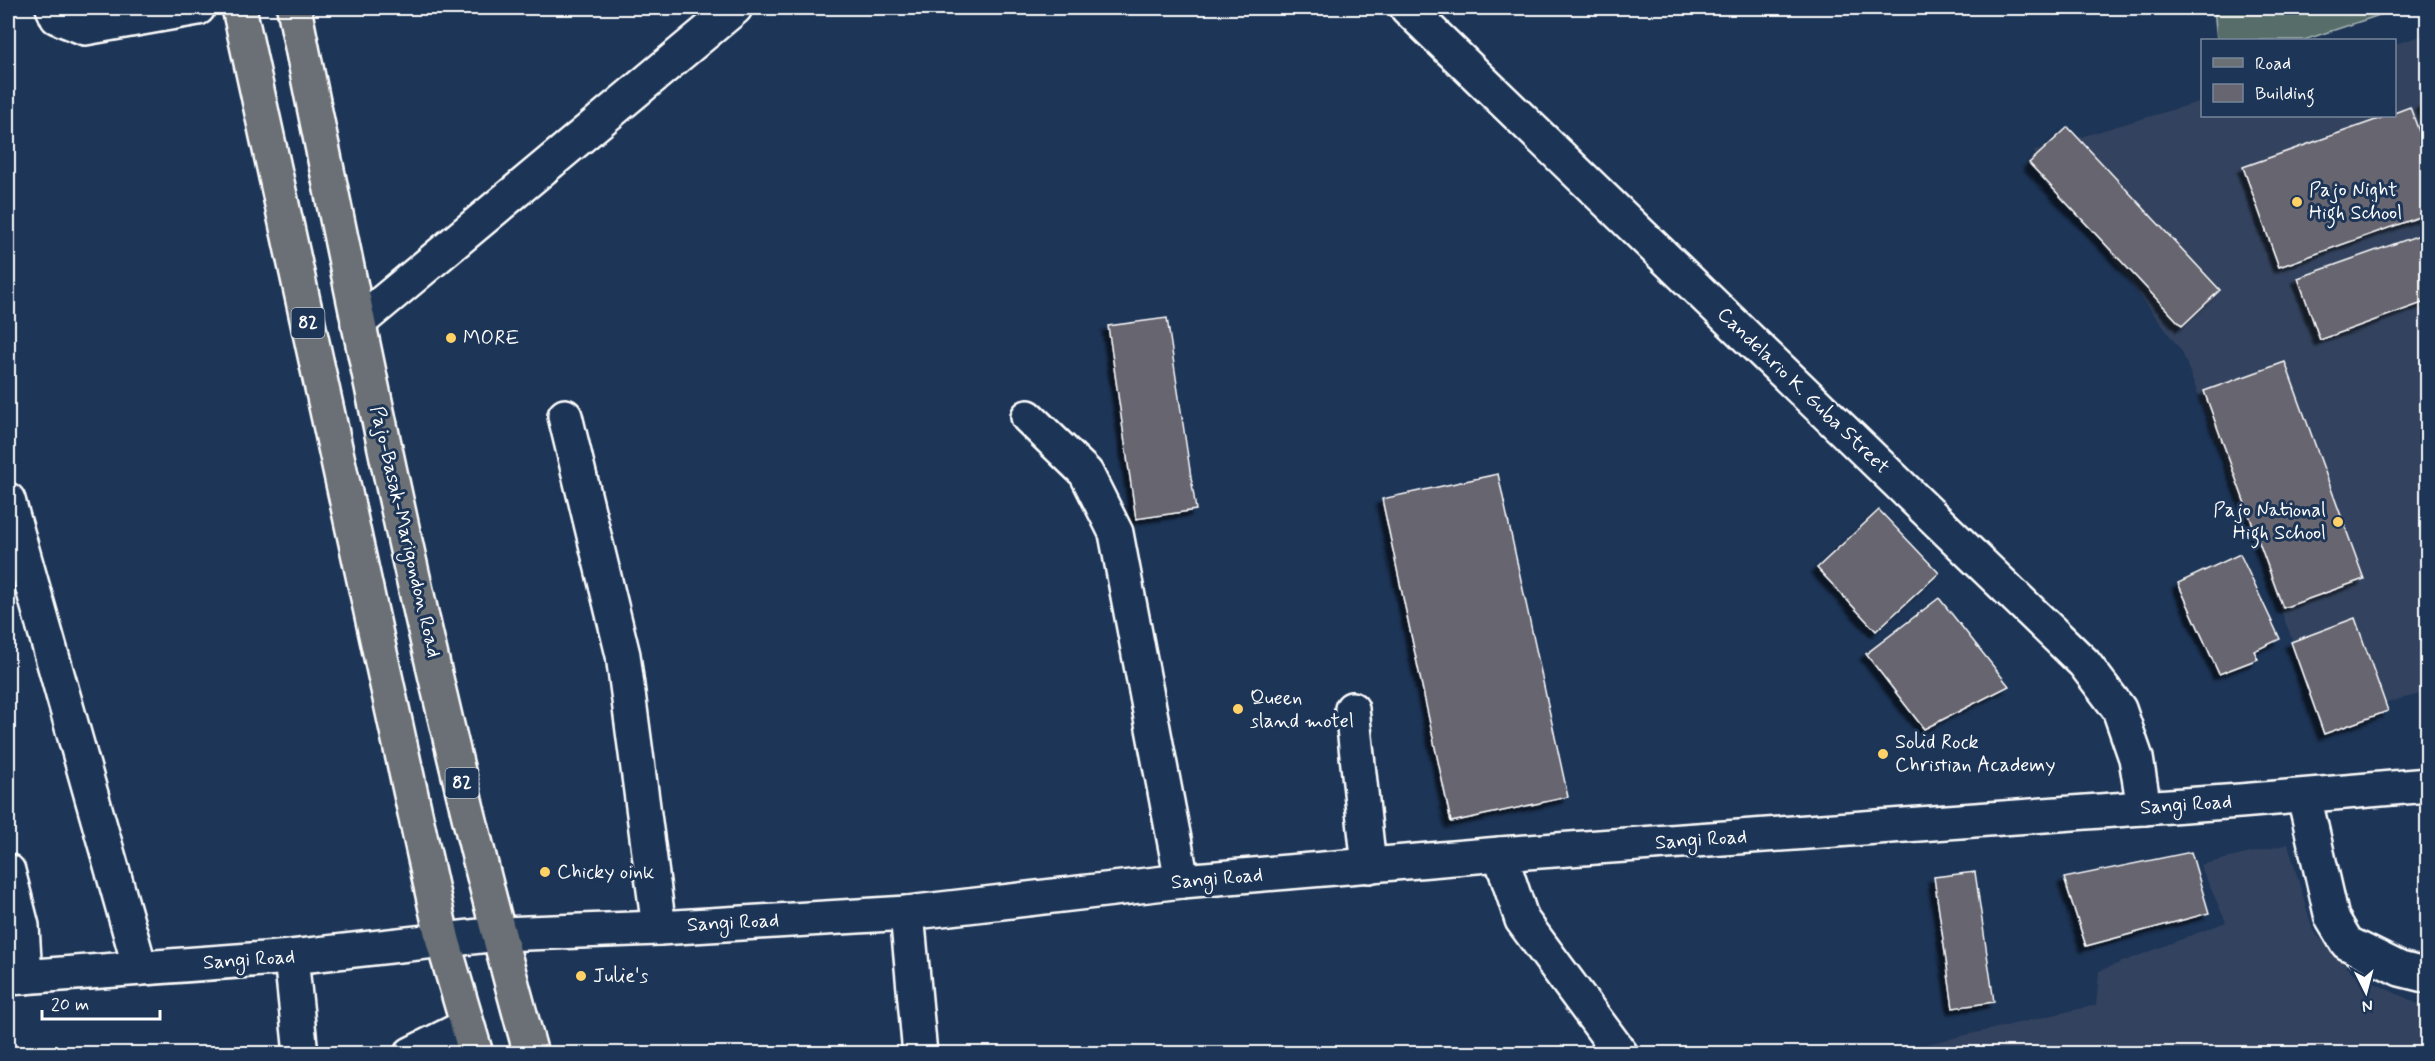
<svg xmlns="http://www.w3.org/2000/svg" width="2435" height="1061" font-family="Mynerve,sans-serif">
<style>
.built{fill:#33435e}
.green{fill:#566d69;stroke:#aab6b4;stroke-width:1.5}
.building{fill:#666570;stroke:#fff;stroke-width:1.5;filter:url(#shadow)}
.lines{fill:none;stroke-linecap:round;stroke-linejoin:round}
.minor-casing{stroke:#fff;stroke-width:38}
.major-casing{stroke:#fff;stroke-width:38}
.minor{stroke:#1d3557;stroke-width:33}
.major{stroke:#6a7074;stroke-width:33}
.poi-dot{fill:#ffd166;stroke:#1d3557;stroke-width:2}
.labels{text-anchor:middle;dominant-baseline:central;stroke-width:6;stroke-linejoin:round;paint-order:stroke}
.shield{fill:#1d3557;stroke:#bbc2cd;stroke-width:1.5}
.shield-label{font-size:18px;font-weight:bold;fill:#fff}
.poi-label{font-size:20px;fill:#fff;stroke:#1d3557;text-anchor:start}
.street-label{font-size:20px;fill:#fff;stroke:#1d3557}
</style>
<defs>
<filter id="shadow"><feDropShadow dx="-5.5" dy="5.5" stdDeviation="1.5" flood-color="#0009"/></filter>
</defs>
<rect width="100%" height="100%" fill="#1d3557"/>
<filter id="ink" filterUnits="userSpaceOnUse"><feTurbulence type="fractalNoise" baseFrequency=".0167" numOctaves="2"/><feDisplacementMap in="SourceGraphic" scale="12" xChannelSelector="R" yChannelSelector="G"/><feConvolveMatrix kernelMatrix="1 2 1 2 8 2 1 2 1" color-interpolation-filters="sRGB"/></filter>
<g filter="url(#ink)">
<g class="built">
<path d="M2427,34V692L2323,720L2182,352L2033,151L2202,101V116H2394L2395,44Z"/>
<path d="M2288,844L2313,931L2353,973L2427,1008V1053L1884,1054L2096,1005L2099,971L2226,922L2200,865Z"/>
</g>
<path class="green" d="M2214,8H2401L2304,40H2217Z"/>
<g class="building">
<path d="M2428,101V123L2421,104Z"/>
<path d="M2410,107L2428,156V214L2279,267L2243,167L2387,116H2394V113Z"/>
<path d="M2068,127L2220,290L2182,326L2029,163Z"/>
<path d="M2428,232V301L2320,340L2298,278Z"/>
<path d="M1167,318L1196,510L1136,519L1108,326Z"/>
<path d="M2285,362L2364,579L2283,608L2204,391Z"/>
<path d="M1498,474L1568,797L1451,822L1382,499Z"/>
<path d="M1879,510L1939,573L1876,631L1817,568Z"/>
<path d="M2240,554L2280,639L2254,651L2258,659L2219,674L2178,583Z"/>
<path d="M1939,598L2009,686L1924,729L1866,654Z"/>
<path d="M2355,618L2388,711L2324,734L2291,642Z"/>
<path d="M2191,852L2209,913L2086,946L2064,878Z"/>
<path d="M1975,872L1994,1002L1953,1008L1934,877Z"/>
</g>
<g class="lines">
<defs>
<g id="minor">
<path d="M53,8L57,17L85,28L198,8"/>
<path d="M1407,8L2084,663L2119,709L2136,758L2144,808"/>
<path d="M358,323L735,8"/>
<path d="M565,416L623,655L659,928"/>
<path d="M1028,417L1086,473L1116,533L1182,881"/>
<path d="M8,500L140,968"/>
<path d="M1352,709L1369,866"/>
<path d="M2304,796L2332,918L2347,943L2400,969L2428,976"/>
<path d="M1500,854L1522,920L1621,1054"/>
<path d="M8,871L22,926L25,977"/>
<path d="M907,913L920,1054"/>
<path d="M291,957L301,1054"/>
<path d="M8,978L291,957L498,934L659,928L907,913L1182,881L1500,854L2240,801L2428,785"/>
<path d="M411,1054L467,1026"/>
</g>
<g id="major">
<path d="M239,8L443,941L476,1054"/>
<path d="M294,8C365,357 435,709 531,1054"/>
</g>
</defs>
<use href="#minor" class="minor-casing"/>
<use href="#major" class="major-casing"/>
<use href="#minor" class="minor"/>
<use href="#major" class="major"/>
</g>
</g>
<g class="poi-dot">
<circle cx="2297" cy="202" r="6"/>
<circle cx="451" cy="338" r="6"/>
<circle cx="2338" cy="522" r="6"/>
<circle cx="1238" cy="709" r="6"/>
<circle cx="1883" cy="754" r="6"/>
<circle cx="545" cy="872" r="6"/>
<circle cx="581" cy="976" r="6"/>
</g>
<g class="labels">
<g class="shield">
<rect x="291.5" y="308" width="33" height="30" rx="4.5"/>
<rect x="445.5" y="768" width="33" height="30" rx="4.5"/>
</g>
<g class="shield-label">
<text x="308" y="323">82</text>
<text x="462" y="783">82</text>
</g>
<g class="poi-label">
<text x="2309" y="190">Pajo Night<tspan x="2309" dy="23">High School</tspan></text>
<text x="463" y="338">MORE</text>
<text x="2326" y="510" text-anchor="end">Pajo National<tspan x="2326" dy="23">High School</tspan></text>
<text x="1250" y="698">Queen<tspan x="1250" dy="23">sland motel</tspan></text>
<text x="1895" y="742">Solid Rock<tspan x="1895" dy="23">Christian Academy</tspan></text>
<text x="557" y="872">Chicky oink</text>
<text x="593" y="976">Julie's</text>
</g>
<g class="street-label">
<text transform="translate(1803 391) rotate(44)">Candelario K. Guba Street</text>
<text transform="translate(405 532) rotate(77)">Pajo-Basak-Marigondon Road</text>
<text transform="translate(2186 805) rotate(-4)">Sangi Road</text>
<text transform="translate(1701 840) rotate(-4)">Sangi Road</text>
<text transform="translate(1217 879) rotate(-5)">Sangi Road</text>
<text transform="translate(733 923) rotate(-3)">Sangi Road</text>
<text transform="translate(249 960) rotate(-4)">Sangi Road</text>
</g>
</g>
<rect width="2435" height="1061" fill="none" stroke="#1d3557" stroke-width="30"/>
<rect x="15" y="15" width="2405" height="1031" fill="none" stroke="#fff" stroke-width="2" filter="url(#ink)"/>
<rect x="2201" y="39" width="195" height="78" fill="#1d3557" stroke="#77869a" stroke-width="1.5"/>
<rect x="2213" y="58" width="30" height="9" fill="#6a7074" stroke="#77869a" stroke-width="1.5"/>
<text x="2255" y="69" font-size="18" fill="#ffffff">Road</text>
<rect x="2213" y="84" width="30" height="18" fill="#666570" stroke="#77869a" stroke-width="1.5"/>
<text x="2255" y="99" font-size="18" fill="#ffffff">Building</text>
<g transform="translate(2366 992) rotate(174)" stroke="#1d3557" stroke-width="4.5" paint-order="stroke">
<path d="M0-4.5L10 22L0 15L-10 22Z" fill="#ffffff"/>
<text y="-9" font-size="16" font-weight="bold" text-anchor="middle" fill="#ffffff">N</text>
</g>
<path d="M42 1010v9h118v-9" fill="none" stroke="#ffffff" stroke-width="3"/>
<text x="51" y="1010" font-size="18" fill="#ffffff" stroke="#1d3557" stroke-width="4.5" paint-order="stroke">20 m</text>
</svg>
